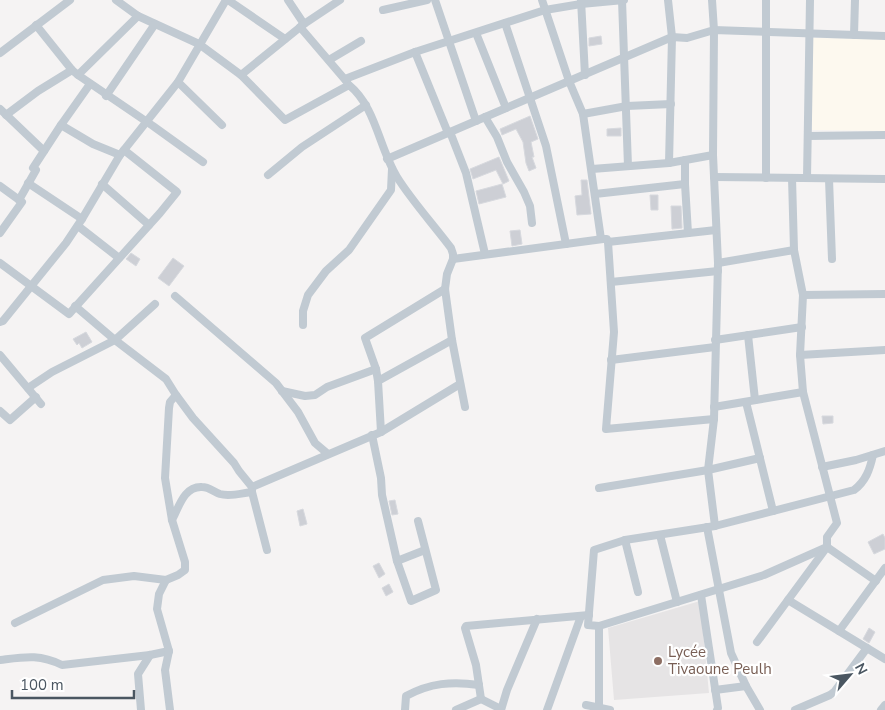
<svg xmlns="http://www.w3.org/2000/svg" width="885" height="710" font-family="'Nunito Sans',sans-serif">
<style>
.commercial{fill:#fdf9ef}
.education{fill:#e6e4e5}
.building{fill:#cdcfd5;stroke:#d7d9de}
.lines{fill:none;stroke-linecap:round;stroke-linejoin:round}
.minor{stroke:#c1cad2;stroke-width:8}
.education-dot{fill:#8d6e63;stroke:#fff;stroke-width:2}
.labels{text-anchor:middle;dominant-baseline:central;stroke-width:4.5;stroke-linejoin:round;paint-order:stroke}
.education-label{font-size:15px;fill:#785e54;stroke:#fff;text-anchor:start}
</style>
<rect width="100%" height="100%" fill="#f5f3f3"/>
<path class="commercial" d="M812,38L885,39V131L812,130Z"/>
<path class="education" d="M700,601L709,693L614,700L608,628Z"/>
<g class="building">
<path d="M601,36L602,44L589,46V38Z"/>
<path d="M530,116L538,139L531,142L534,157H532L536,168L529,171L526,163L523,142L516,129L502,135L500,129Z"/>
<path d="M621,128V136H607V129Z"/>
<path d="M499,157L509,181L503,184L496,170L473,179L470,169Z"/>
<path d="M581,180H587L591,214L577,215L575,196L582,195Z"/>
<path d="M502,184L506,197L479,204L476,191Z"/>
<path d="M650,195H658V210H651Z"/>
<path d="M671,206H681L682,228L672,229Z"/>
<path d="M520,230L522,244L512,246L510,231Z"/>
<path d="M131,253L140,259L136,266L126,259Z"/>
<path d="M173,258L184,266L169,286L158,278Z"/>
<path d="M86,332L92,342L82,348L79,343L77,345L73,339Z"/>
<path d="M822,416H833V423L823,424Z"/>
<path d="M395,500L398,514L392,515L389,501Z"/>
<path d="M303,509L307,524L300,526L297,511Z"/>
<path d="M883,534L885,538V549L874,554L868,542Z"/>
<path d="M379,563L385,574L379,578L373,566Z"/>
<path d="M389,584L393,592L386,596L382,588Z"/>
<path d="M869,628L875,632L869,643L863,639Z"/>
</g>
<g class="lines">
<g class="minor">
<path d="M116,0L138,16L199,44L241,75L285,120L349,85C376,107 379,148 397,177C412,201 433,224 451,248L453,254V259L447,274L445,289L452,340L465,407"/>
<path d="M228,0L285,39"/>
<path d="M288,0L304,24"/>
<path d="M435,0L476,121"/>
<path d="M542,0L569,81L583,114L601,239"/>
<path d="M581,0L585,75"/>
<path d="M622,0L628,166"/>
<path d="M668,0L672,37L669,163"/>
<path d="M712,0L714,30L713,155L718,263L714,419L708,470L715,526"/>
<path d="M766,0V178"/>
<path d="M383,10L427,0"/>
<path d="M505,23L546,146L566,244"/>
<path d="M36,25L72,70L78,75L153,126L203,162"/>
<path d="M300,27L347,82"/>
<path d="M476,33L506,108"/>
<path d="M854,35L855,0"/>
<path d="M415,52L448,133"/>
<path d="M0,53L70,0"/>
<path d="M329,60L361,41"/>
<path d="M78,75L138,16"/>
<path d="M241,75L304,24L340,0"/>
<path d="M345,79L415,52L545,10L581,4L624,0"/>
<path d="M178,82L222,125"/>
<path d="M90,84L61,125L93,144L120,155"/>
<path d="M106,96L155,24"/>
<path d="M0,109L44,151"/>
<path d="M583,114L627,106L671,104"/>
<path d="M6,115L38,91L72,70"/>
<path d="M485,117L497,137L507,162L524,192L530,206L532,223"/>
<path d="M450,132L466,173L485,254"/>
<path d="M808,136L885,135"/>
<path d="M387,159L672,37L687,38L714,30L885,36"/>
<path d="M685,160V184L688,233"/>
<path d="M592,169L669,163L713,155"/>
<path d="M268,175L302,147L366,105"/>
<path d="M714,177L885,179"/>
<path d="M807,178L810,0"/>
<path d="M829,179L832,259"/>
<path d="M28,183L82,219"/>
<path d="M102,184L149,225"/>
<path d="M0,186L22,202L0,233"/>
<path d="M595,194L685,184"/>
<path d="M19,200L36,170L33,168L61,125"/>
<path d="M78,226L119,258"/>
<path d="M608,242L614,332L606,429L714,419"/>
<path d="M453,259L603,239H607L608,242L716,230"/>
<path d="M0,263L69,314L160,213L177,192L124,150"/>
<path d="M718,263L794,250"/>
<path d="M611,282L718,271"/>
<path d="M803,295L885,294"/>
<path d="M175,296L276,383L298,412L315,443L328,454"/>
<path d="M75,306L115,340L166,379L176,395L193,418L234,463L239,471L252,487V492L267,550"/>
<path d="M0,322L3,321L66,243L82,219L120,155L178,82L226,0"/>
<path d="M303,325V311L308,295L326,271L349,250L391,190L392,169"/>
<path d="M748,335L755,400"/>
<path d="M715,340L802,327"/>
<path d="M0,355L41,404"/>
<path d="M800,355L885,350"/>
<path d="M611,360L715,347"/>
<path d="M378,381L376,369L365,338L445,289"/>
<path d="M28,388L52,372L115,340L155,304"/>
<path d="M282,391L305,396L315,395L327,387L376,369"/>
<path d="M746,402L773,511"/>
<path d="M714,407L803,392"/>
<path d="M0,411L10,420L36,397"/>
<path d="M381,432L378,381L452,340"/>
<path d="M372,435L381,478L382,495L397,561L411,601L436,590L418,521"/>
<path d="M822,467L856,460L885,451"/>
<path d="M252,487L381,432L460,384"/>
<path d="M599,488L708,470L760,458"/>
<path d="M172,520C179,507 184,486 202,487C209,487 214,492 220,494C230,497 242,493 252,492"/>
<path d="M707,527L731,653L746,686L760,710"/>
<path d="M660,535L677,602"/>
<path d="M625,540L638,592"/>
<path d="M827,547L764,575L599,626L588,625L594,550L625,540L715,526L854,490C866,481 870,469 873,455"/>
<path d="M827,547L876,581"/>
<path d="M397,561L425,550"/>
<path d="M701,595L718,708L717,710"/>
<path d="M788,600L885,659"/>
<path d="M15,623L103,580L134,576L166,580"/>
<path d="M599,626V708"/>
<path d="M839,631L885,568"/>
<path d="M757,642L827,547V537L837,523L803,392L800,355L803,295L794,250L792,178"/>
<path d="M0,660C25,657 39,654 62,665L150,655L169,651"/>
<path d="M715,690L746,686"/>
<path d="M481,699L476,665L465,628L466,626L589,615"/>
<path d="M481,699L501,709"/>
<path d="M586,705L610,710"/>
<path d="M141,710L138,674L150,655"/>
<path d="M170,710L165,670L169,651L157,609L159,594L166,580L178,575L185,570V562L172,520L165,478L169,408L170,402L176,395"/>
<path d="M405,710L406,696C430,683 452,681 479,685"/>
<path d="M456,710L481,699"/>
<path d="M501,710L507,690L537,619"/>
<path d="M547,710L581,616"/>
<path d="M795,710L830,695L835,691L867,648"/>
<path d="M881,710L885,705"/>
</g>
</g>
<circle class="education-dot" cx="658" cy="661" r="5"/>
<g class="labels">
<g class="education-label">
<text x="668" y="652">Lycée<tspan x="668" dy="17">Tivaoune Peulh</tspan></text>
</g>
</g>
<g transform="translate(850 675) rotate(62)" stroke="#ffffff" stroke-width="4" paint-order="stroke">
<path d="M0-4L9 19L0 12L-9 19Z" fill="#4a5661"/>
<text y="-8" font-size="14" font-weight="bold" text-anchor="middle" fill="#4a5661">N</text>
</g>
<path d="M12 690v8h122v-8" fill="none" stroke="#4a5661" stroke-width="2.5"/>
<text x="20" y="690" font-size="15" fill="#4a5661" stroke="#ffffff" stroke-width="4" paint-order="stroke">100 m</text>
</svg>
